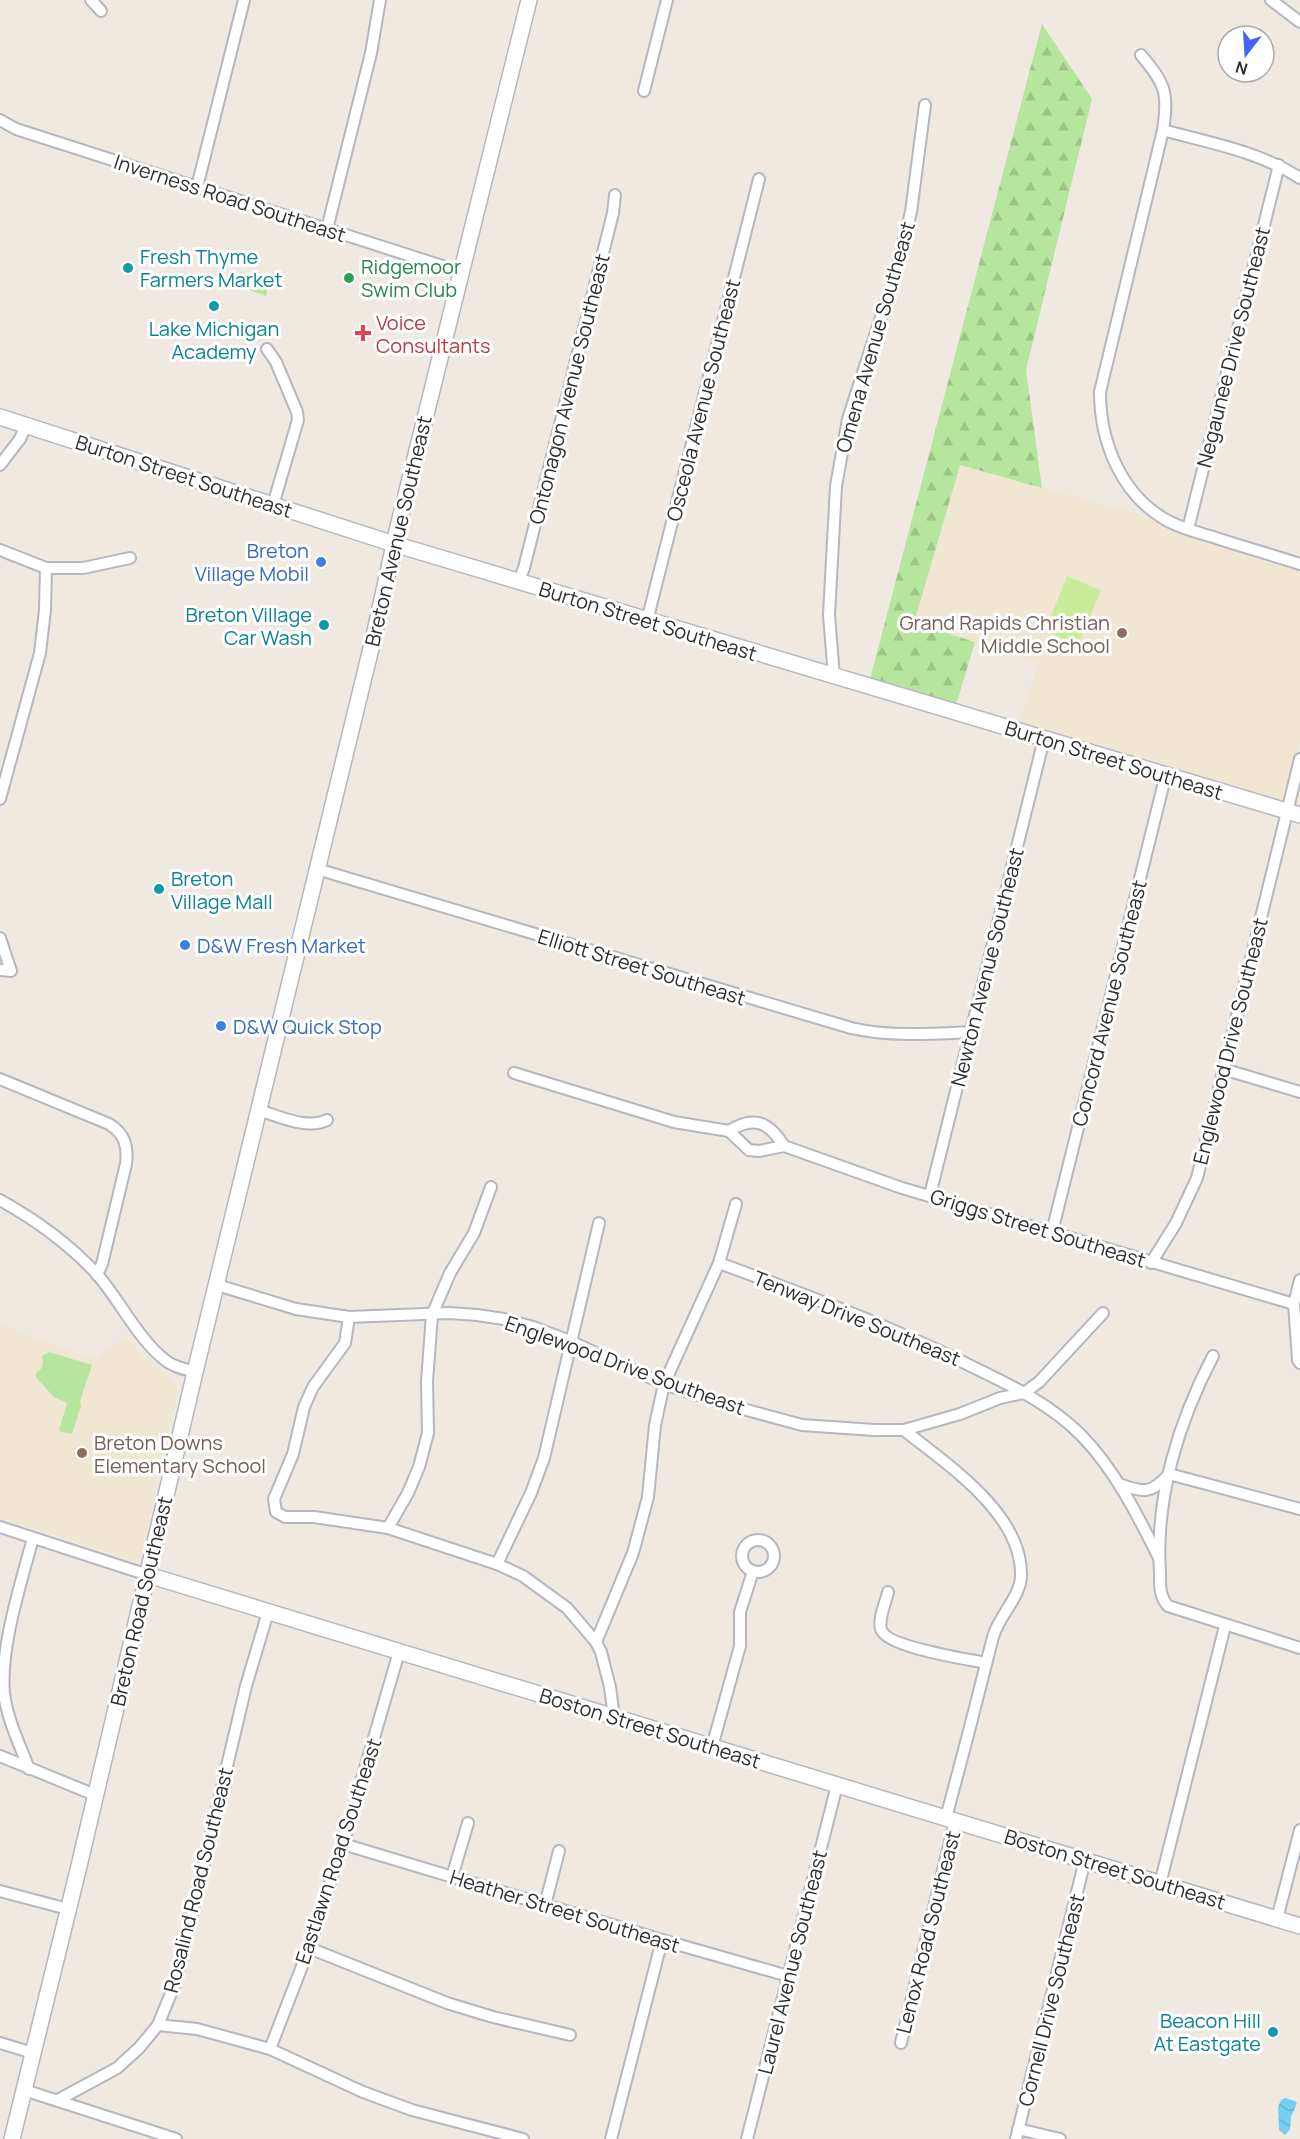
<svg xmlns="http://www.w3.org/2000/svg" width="1300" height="2139" font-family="Manrope,sans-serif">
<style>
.education{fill:#f0e6d1}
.forest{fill:url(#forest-firs)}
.park{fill:#b6e59e}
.pitch{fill:#c9ec9a}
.water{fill:url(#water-waves)}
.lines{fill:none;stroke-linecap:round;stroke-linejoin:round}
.street-casing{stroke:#b4b7c1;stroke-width:14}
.secondary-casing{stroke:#b4b7c1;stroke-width:18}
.street{stroke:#fff;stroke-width:10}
.secondary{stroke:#fff;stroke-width:15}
.culture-dot{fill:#0f9aa8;stroke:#fff;stroke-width:2}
.leisure-dot{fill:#2e9e5b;stroke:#fff;stroke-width:2}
.health-dot{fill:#e0444e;stroke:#fff;stroke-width:2}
.shop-dot{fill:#3f7fe0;stroke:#fff;stroke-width:2}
.education-dot{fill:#8d6e63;stroke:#fff;stroke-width:2}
.labels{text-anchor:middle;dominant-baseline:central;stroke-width:6;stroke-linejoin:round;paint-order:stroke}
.street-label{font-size:20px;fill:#2e2e2e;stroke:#fff}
.culture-label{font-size:20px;fill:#0d838f;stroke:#fff;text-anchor:start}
.leisure-label{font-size:20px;fill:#27864d;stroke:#fff;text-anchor:start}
.health-label{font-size:20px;fill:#be3a42;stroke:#fff;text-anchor:start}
.shop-label{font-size:20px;fill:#366cbe;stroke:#fff;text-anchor:start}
.education-label{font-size:20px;fill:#785e54;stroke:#fff;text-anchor:end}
</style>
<defs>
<pattern id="forest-firs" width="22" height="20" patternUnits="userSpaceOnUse" patternTransform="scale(1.5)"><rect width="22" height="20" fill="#b6e59e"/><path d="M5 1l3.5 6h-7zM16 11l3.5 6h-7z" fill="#9dc588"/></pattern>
<pattern id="water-waves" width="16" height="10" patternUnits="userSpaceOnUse" patternTransform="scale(1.5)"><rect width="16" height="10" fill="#75cff0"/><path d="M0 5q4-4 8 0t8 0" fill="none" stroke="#66b2ce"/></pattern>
</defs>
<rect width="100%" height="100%" fill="#efe9e1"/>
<g class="education">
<path d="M960,464L1153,519L1177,534L1300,572V739L1285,802L1019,724L1038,662L914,623Z"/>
<path d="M0,1325L96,1360L126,1336L144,1358L179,1387L139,1562L0,1518Z"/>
</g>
<path class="forest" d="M1042,24L1092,99L1026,370L1042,488L960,465L914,623L975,642L956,705L870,679Z"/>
<g class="park">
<path d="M241,272L269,281L266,296L236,285Z"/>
<path d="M49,1352L92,1365L80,1401L81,1406L72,1434L59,1431L67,1403L54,1397L36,1377V1373C43,1369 44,1364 42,1356Z"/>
</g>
<path class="pitch" d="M1067,576L1101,590L1078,645L1045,631Z"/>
<path class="water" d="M1285,2098L1295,2101L1297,2103L1291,2117L1290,2129L1285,2135L1279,2130L1278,2107L1281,2100Z"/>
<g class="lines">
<defs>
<g id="street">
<path d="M91,0L101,11"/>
<path d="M1271,0L1300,22"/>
<path d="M1141,55C1165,84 1169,92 1163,130L1100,392C1100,443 1122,496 1168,521C1183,529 1200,533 1216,538C1244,547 1272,555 1300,564"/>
<path d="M644,91L667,0"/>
<path d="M0,120L16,129L461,272"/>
<path d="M1163,130C1210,143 1258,151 1300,178"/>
<path d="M197,187L244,0"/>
<path d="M327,229L371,53L380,0"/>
<path d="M267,349L276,362L297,412L298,420L273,505"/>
<path d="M0,465L20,439L26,425"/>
<path d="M1188,529L1279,165"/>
<path d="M0,550L46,568H83L130,558"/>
<path d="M518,582L524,568L613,213L615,195"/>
<path d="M647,621L759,179"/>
<path d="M834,677L829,615L836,486L848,419L896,271L911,212L925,105"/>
<path d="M0,799L40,653L45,610L46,568"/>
<path d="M317,869L851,1028C890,1037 931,1034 971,1032"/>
<path d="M0,938L11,971L0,970"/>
<path d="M1223,1069L1300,1092"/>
<path d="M514,1073L674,1122L729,1131L749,1150L759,1151L784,1146L902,1188L1294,1304"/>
<path d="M0,1079L109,1124C125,1134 128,1146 126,1164L102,1264L97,1275"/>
<path d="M258,1110C279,1116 307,1130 327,1120"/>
<path d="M729,1131C754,1115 769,1122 784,1146"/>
<path d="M930,1195L1044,739"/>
<path d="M0,1200C36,1220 68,1243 96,1273C119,1299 138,1339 165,1360C173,1367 185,1369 195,1372"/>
<path d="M1052,1232L1166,774"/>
<path d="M719,1263C806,1295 893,1327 977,1369C1014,1387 1051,1405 1081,1435C1115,1470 1137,1514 1159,1558"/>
<path d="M1151,1263L1176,1223L1197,1178L1300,759"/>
<path d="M1300,1280L1294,1304L1298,1360L1300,1363"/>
<path d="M217,1285L296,1309L349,1317L449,1313L477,1315L504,1319L533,1327L570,1341L664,1384L732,1406L802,1425L874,1430H904L960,1414L1000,1398L1024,1393L1039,1382L1103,1313"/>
<path d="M349,1317L345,1343L313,1387L304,1407L293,1454L274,1499L276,1512L285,1517H314L388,1528L497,1564L523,1576L567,1608L596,1642L601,1652L610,1687L614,1717"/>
<path d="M1213,1356C1179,1421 1155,1497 1160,1572C1160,1584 1159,1596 1168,1606L1300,1648"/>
<path d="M904,1430C946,1464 1022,1513 1021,1575C1021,1597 999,1615 993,1637C978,1697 962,1758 946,1818"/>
<path d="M1119,1484C1143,1493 1152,1494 1169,1474L1300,1509"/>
<path d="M0,1527L148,1575"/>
<path d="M388,1528L408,1493L419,1467L428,1433L427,1381L432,1315L450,1273L474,1233L491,1187"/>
<circle cx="758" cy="1556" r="16"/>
<path d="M497,1564L531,1493L544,1458L599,1223"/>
<path d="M888,1592C886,1602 878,1618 881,1629C885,1647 967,1659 986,1663"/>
<path d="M596,1642L633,1553L648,1497L655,1425L664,1384L719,1263L736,1204"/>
<path d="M712,1747L740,1646V1612L753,1571"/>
<path d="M0,1756L95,1795"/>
<path d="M29,1769C20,1745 7,1719 4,1693C0,1647 21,1583 33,1538"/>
<path d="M343,1844L662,1940L788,1976"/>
<path d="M452,1877L468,1823"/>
<path d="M1160,1884L1225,1626"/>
<path d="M0,1891L68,1909"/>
<path d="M545,1905L559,1851"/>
<path d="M1277,1919L1300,1830"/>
<path d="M309,1948L447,2003L493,2017L570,2035"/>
<path d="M158,2025L197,2029L270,2049L363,2092L412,2110L523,2139"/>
<path d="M0,2043L33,2053"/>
<path d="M901,2043L955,1821"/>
<path d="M270,2049L309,1948L343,1844L399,1652"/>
<path d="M24,2090L176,2139"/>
<path d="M58,2100L117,2068L139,2048L158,2025L176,1981L246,1686L268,1612"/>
<path d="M1018,2129L1060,2139"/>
<path d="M611,2139L662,1940"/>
<path d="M747,2139L837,1785"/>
<path d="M1016,2139L1085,1860"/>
</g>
<g id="secondary">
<path d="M0,417L394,544L1300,815"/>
<path d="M148,1575L1300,1926"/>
<path d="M12,2139L79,1866L195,1372L374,636L397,531L529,0"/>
</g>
</defs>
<use href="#street" class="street-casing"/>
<use href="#secondary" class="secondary-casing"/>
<use href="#street" class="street"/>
<use href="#secondary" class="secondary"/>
</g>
<g class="culture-dot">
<circle cx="128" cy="268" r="6"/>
<circle cx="214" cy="306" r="6"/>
<circle cx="324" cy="625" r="6"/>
<circle cx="159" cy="889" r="6"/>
<circle cx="1273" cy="2032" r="6"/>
</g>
<circle class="leisure-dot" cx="349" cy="278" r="6"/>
<path class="health-dot" d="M360 324h6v6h6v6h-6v6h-6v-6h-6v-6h6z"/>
<g class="shop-dot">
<circle cx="321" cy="562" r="6"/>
<circle cx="185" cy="945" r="6"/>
<circle cx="221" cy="1026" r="6"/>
</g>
<g class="education-dot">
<circle cx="1122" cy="633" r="6"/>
<circle cx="82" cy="1453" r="6"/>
</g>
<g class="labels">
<g class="street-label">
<text transform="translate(230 198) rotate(18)">Inverness Road Southeast</text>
<text transform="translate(875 337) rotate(-74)">Omena Avenue Southeast</text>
<text transform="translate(1233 347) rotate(-76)">Negaunee Drive Southeast</text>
<text transform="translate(569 389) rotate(-76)">Ontonagon Avenue Southeast</text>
<text transform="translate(703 400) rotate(-76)">Osceola Avenue Southeast</text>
<text transform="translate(184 476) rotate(18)">Burton Street Southeast</text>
<text transform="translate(398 531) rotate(-77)">Breton Avenue Southeast</text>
<text transform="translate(648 621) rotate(17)">Burton Street Southeast</text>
<text transform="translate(1114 760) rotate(17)">Burton Street Southeast</text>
<text transform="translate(642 967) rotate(17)">Elliott Street Southeast</text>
<text transform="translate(987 967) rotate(-76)">Newton Avenue Southeast</text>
<text transform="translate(1109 1003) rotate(-76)">Concord Avenue Southeast</text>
<text transform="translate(1230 1041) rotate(-76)">Englewood Drive Southeast</text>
<text transform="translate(1038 1228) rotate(17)">Griggs Street Southeast</text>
<text transform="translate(857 1318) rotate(22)">Tenway Drive Southeast</text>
<text transform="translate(625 1365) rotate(20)">Englewood Drive Southeast</text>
<text transform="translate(141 1601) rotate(-77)">Breton Road Southeast</text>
<text transform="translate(650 1728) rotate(17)">Boston Street Southeast</text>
<text transform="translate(338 1851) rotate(-72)">Eastlawn Road Southeast</text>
<text transform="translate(1115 1869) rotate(17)">Boston Street Southeast</text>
<text transform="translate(198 1880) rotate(-76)">Rosalind Road Southeast</text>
<text transform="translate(565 1911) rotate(17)">Heather Street Southeast</text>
<text transform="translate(928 1932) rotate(-76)">Lenox Road Southeast</text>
<text transform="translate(792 1962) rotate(-76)">Laurel Avenue Southeast</text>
<text transform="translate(1051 2000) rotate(-76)">Cornell Drive Southeast</text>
</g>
<g class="culture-label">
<text x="140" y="256">Fresh Thyme<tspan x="140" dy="23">Farmers Market</tspan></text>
<text x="214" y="328" text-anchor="middle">Lake Michigan<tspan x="214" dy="23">Academy</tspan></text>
<text x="312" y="614" text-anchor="end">Breton Village<tspan x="312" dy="23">Car Wash</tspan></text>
<text x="171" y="878">Breton<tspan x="171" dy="23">Village Mall</tspan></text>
<text x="1261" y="2020" text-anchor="end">Beacon Hill<tspan x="1261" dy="23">At Eastgate</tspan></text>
</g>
<g class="leisure-label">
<text x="361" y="266">Ridgemoor<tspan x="361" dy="23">Swim Club</tspan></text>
</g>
<g class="health-label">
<text x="376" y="322">Voice<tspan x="376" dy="23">Consultants</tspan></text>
</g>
<g class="shop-label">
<text x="309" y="550" text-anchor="end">Breton<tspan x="309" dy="23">Village Mobil</tspan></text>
<text x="197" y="945">D&amp;W Fresh Market</text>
<text x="233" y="1026">D&amp;W Quick Stop</text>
</g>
<g class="education-label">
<text x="1110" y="622">Grand Rapids Christian<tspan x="1110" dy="23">Middle School</tspan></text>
<text x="94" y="1442" text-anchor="start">Breton Downs<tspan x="94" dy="23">Elementary School</tspan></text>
</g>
</g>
<g transform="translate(1246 54) rotate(197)"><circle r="28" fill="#ffffff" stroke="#ababab" stroke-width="1.5"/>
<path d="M0-4.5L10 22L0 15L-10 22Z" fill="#4264fb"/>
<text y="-9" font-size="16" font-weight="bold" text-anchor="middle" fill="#2e2e2e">N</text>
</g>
</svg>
